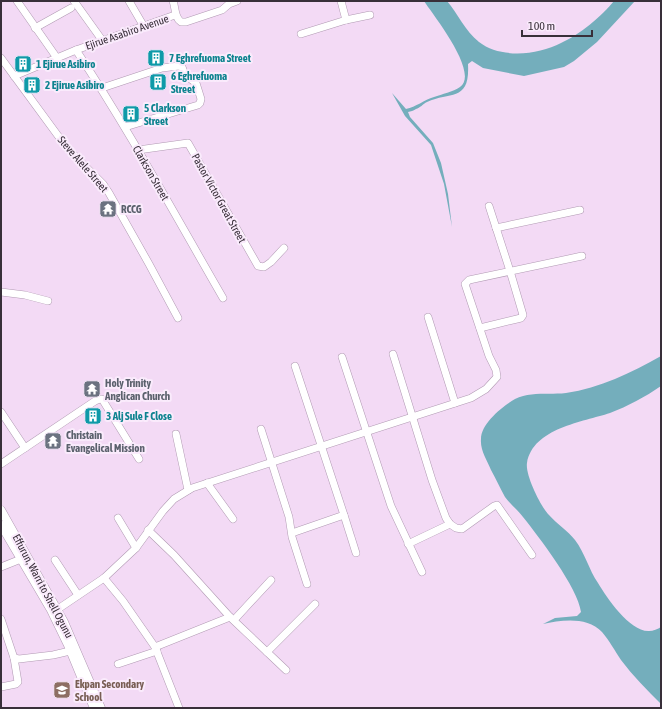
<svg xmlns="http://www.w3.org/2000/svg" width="662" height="709" font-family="'Asap Condensed',sans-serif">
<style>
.water{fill:#74aebc}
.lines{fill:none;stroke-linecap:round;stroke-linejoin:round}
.minor-casing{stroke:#b19ab3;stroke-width:8}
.major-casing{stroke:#b19ab3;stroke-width:9}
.minor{stroke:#fff;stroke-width:7}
.major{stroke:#fff;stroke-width:8}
.labels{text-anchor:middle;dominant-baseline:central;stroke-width:4;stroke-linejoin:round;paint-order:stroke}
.street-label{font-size:11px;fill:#382f39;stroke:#faebfc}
.culture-label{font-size:11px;font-weight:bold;fill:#0d838f;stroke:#faebfc;text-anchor:start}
.worship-label{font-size:11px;font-weight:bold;fill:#5b616d;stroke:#faebfc;text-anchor:start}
.education-label{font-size:11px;font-weight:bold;fill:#785e54;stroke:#faebfc;text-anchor:start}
</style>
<rect width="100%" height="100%" fill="#f3daf5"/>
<g class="water">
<path d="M424,1H447C458,14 465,31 479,42C501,59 538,55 561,43C579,35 602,16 614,1H635L597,42L574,61L564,67L524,76L483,68L472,61L468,64C470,102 451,91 427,102C423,104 420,108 416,109C413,111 411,111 408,112L410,117L433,143L441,163L448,194L452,227L444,184L431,145L405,116L392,93L406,109C416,107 424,100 434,97C442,94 453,92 460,87C480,73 433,15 424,1Z"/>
<path d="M661,356V386C645,397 628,406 610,413C583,422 533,428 527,463C525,475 541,507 549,515C557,524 568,531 575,540C585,553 589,570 598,583C607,598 630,632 649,631C653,631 658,629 661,627V704C647,690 633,676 621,660C615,651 609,640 602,632C587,616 561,620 543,624L555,618L577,616L581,612C578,588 539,537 523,517C518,510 510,504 505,497C500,488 496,479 491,470C487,460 480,450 481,439C481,423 503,406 515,399C531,391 549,395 566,393C600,388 631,373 661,356Z"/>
</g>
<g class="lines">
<defs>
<g id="minor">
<path d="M17,1L57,58"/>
<path d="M74,1L102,40"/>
<path d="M129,1L143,25"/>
<path d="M173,1C176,9 174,17 181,22H186L222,10L229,4L237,1"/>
<path d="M341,1L346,20"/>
<path d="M35,28L71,8"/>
<path d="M301,34L346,20L370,15"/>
<path d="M76,50C129,130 175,215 223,298"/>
<path d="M1,58L67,148L103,184L109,193L149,264L178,318"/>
<path d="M14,76L76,50L175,15"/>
<path d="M102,88L162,68L179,66L182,67L185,75L196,83L201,99L200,103L198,105L125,127"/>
<path d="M138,150L188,143L258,266L264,267L271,262L284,248"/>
<path d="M496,228L580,210"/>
<path d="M1,292L25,295L48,301"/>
<path d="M428,317L455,403"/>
<path d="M480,328L517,319L521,318L523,315L510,271L489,206"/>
<path d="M393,354L432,480L446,518L450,524L456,528L462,529L494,506L497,505L532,555"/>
<path d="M342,357L391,506L422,572"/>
<path d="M1,412L25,448"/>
<path d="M261,429L289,517L292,537L307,584"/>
<path d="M176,434L188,490"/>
<path d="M1,464L95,401L100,399H102L139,459"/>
<path d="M207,483L233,519"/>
<path d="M344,515L356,553"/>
<path d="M118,518L136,548"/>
<path d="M148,530L174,555L230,617L286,670"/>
<path d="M292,533L344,515L295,366"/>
<path d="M408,544L450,524"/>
<path d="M55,560L78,595"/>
<path d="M1,567L21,559"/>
<path d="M104,578L123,601L155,647L179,708"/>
<path d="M58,609L104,578L136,548L163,511L174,499L192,488L471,398L486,389L497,377L496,370L489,356L465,284L469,280L582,256"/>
<path d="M1,619L14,658"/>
<path d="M234,620L271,580"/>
<path d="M155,647L230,617"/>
<path d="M267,652L315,604"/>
<path d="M118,664L157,651"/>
<path d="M1,687L16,684L18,682L14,658L19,659L53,655L70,651"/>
</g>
<g id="major">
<path d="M1,510L64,622L101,708"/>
<path d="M1,525L51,610L68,645L94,708"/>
</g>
</defs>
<use href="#minor" class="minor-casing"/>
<use href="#major" class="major-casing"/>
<use href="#minor" class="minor"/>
<use href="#major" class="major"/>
</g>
<defs>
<symbol id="building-square" viewBox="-11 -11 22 22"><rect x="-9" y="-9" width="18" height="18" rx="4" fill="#0f9aa8" stroke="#faebfc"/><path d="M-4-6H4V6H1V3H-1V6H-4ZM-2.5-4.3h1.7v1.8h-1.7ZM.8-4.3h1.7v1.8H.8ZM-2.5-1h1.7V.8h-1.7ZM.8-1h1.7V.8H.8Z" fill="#fff"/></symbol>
<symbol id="temple-square" viewBox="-11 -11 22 22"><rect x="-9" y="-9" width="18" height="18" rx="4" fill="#6b7280" stroke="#faebfc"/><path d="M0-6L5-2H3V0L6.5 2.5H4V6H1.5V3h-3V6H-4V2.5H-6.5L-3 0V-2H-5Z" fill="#fff"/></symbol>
<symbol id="university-square" viewBox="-11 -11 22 22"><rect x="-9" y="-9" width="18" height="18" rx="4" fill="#8d6e63" stroke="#faebfc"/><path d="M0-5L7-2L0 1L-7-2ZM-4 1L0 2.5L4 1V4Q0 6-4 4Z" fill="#fff"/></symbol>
</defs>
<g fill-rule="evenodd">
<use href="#building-square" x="146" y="48" width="20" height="20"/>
<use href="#building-square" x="13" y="54" width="20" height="20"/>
<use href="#building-square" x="148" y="72" width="20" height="20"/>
<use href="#building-square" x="22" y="75" width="20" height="20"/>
<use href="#building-square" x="121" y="104" width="20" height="20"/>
<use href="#temple-square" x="98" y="199" width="20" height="20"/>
<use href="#temple-square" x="82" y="379" width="20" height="20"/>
<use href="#building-square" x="83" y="406" width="20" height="20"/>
<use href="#temple-square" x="43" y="431" width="20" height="20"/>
<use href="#university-square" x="52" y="680" width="20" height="20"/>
</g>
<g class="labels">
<g class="street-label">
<text transform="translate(127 32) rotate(-19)">Ejirue Asabiro Avenue</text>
<text transform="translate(83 164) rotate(49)">Steve Alele Street</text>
<text transform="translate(151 173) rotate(60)">Clarkson Street</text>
<text transform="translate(219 198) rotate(61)">Pastor Victor Great Street</text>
<text transform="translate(43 586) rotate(62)">Effurun, Warri to Shell Ogunu</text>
</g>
<g class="culture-label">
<text x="169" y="58">7 Eghrefuoma Street</text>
<text x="36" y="64">1 Ejirue Asibiro</text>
<text x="171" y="76">6 Eghrefuoma<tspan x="171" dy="13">Street</tspan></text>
<text x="45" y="85">2 Ejirue Asibiro</text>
<text x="144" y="108">5 Clarkson<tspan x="144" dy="13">Street</tspan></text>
<text x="106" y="416">3 Alj Sule F Close</text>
</g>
<g class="worship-label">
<text x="121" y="209">RCCG</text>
<text x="105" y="383">Holy Trinity<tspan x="105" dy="13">Anglican Church</tspan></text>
<text x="66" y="435">Christain<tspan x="66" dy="13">Evangelical Mission</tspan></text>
</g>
<g class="education-label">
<text x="75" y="684">Ekpan Secondary<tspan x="75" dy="13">School</tspan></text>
</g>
</g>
<rect width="662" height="709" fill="none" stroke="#382f39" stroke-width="4"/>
<path d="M522 30v6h70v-6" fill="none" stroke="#382f39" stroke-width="2"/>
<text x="528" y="30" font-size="12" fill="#382f39" stroke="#faebfc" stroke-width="3" paint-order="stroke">100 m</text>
</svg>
